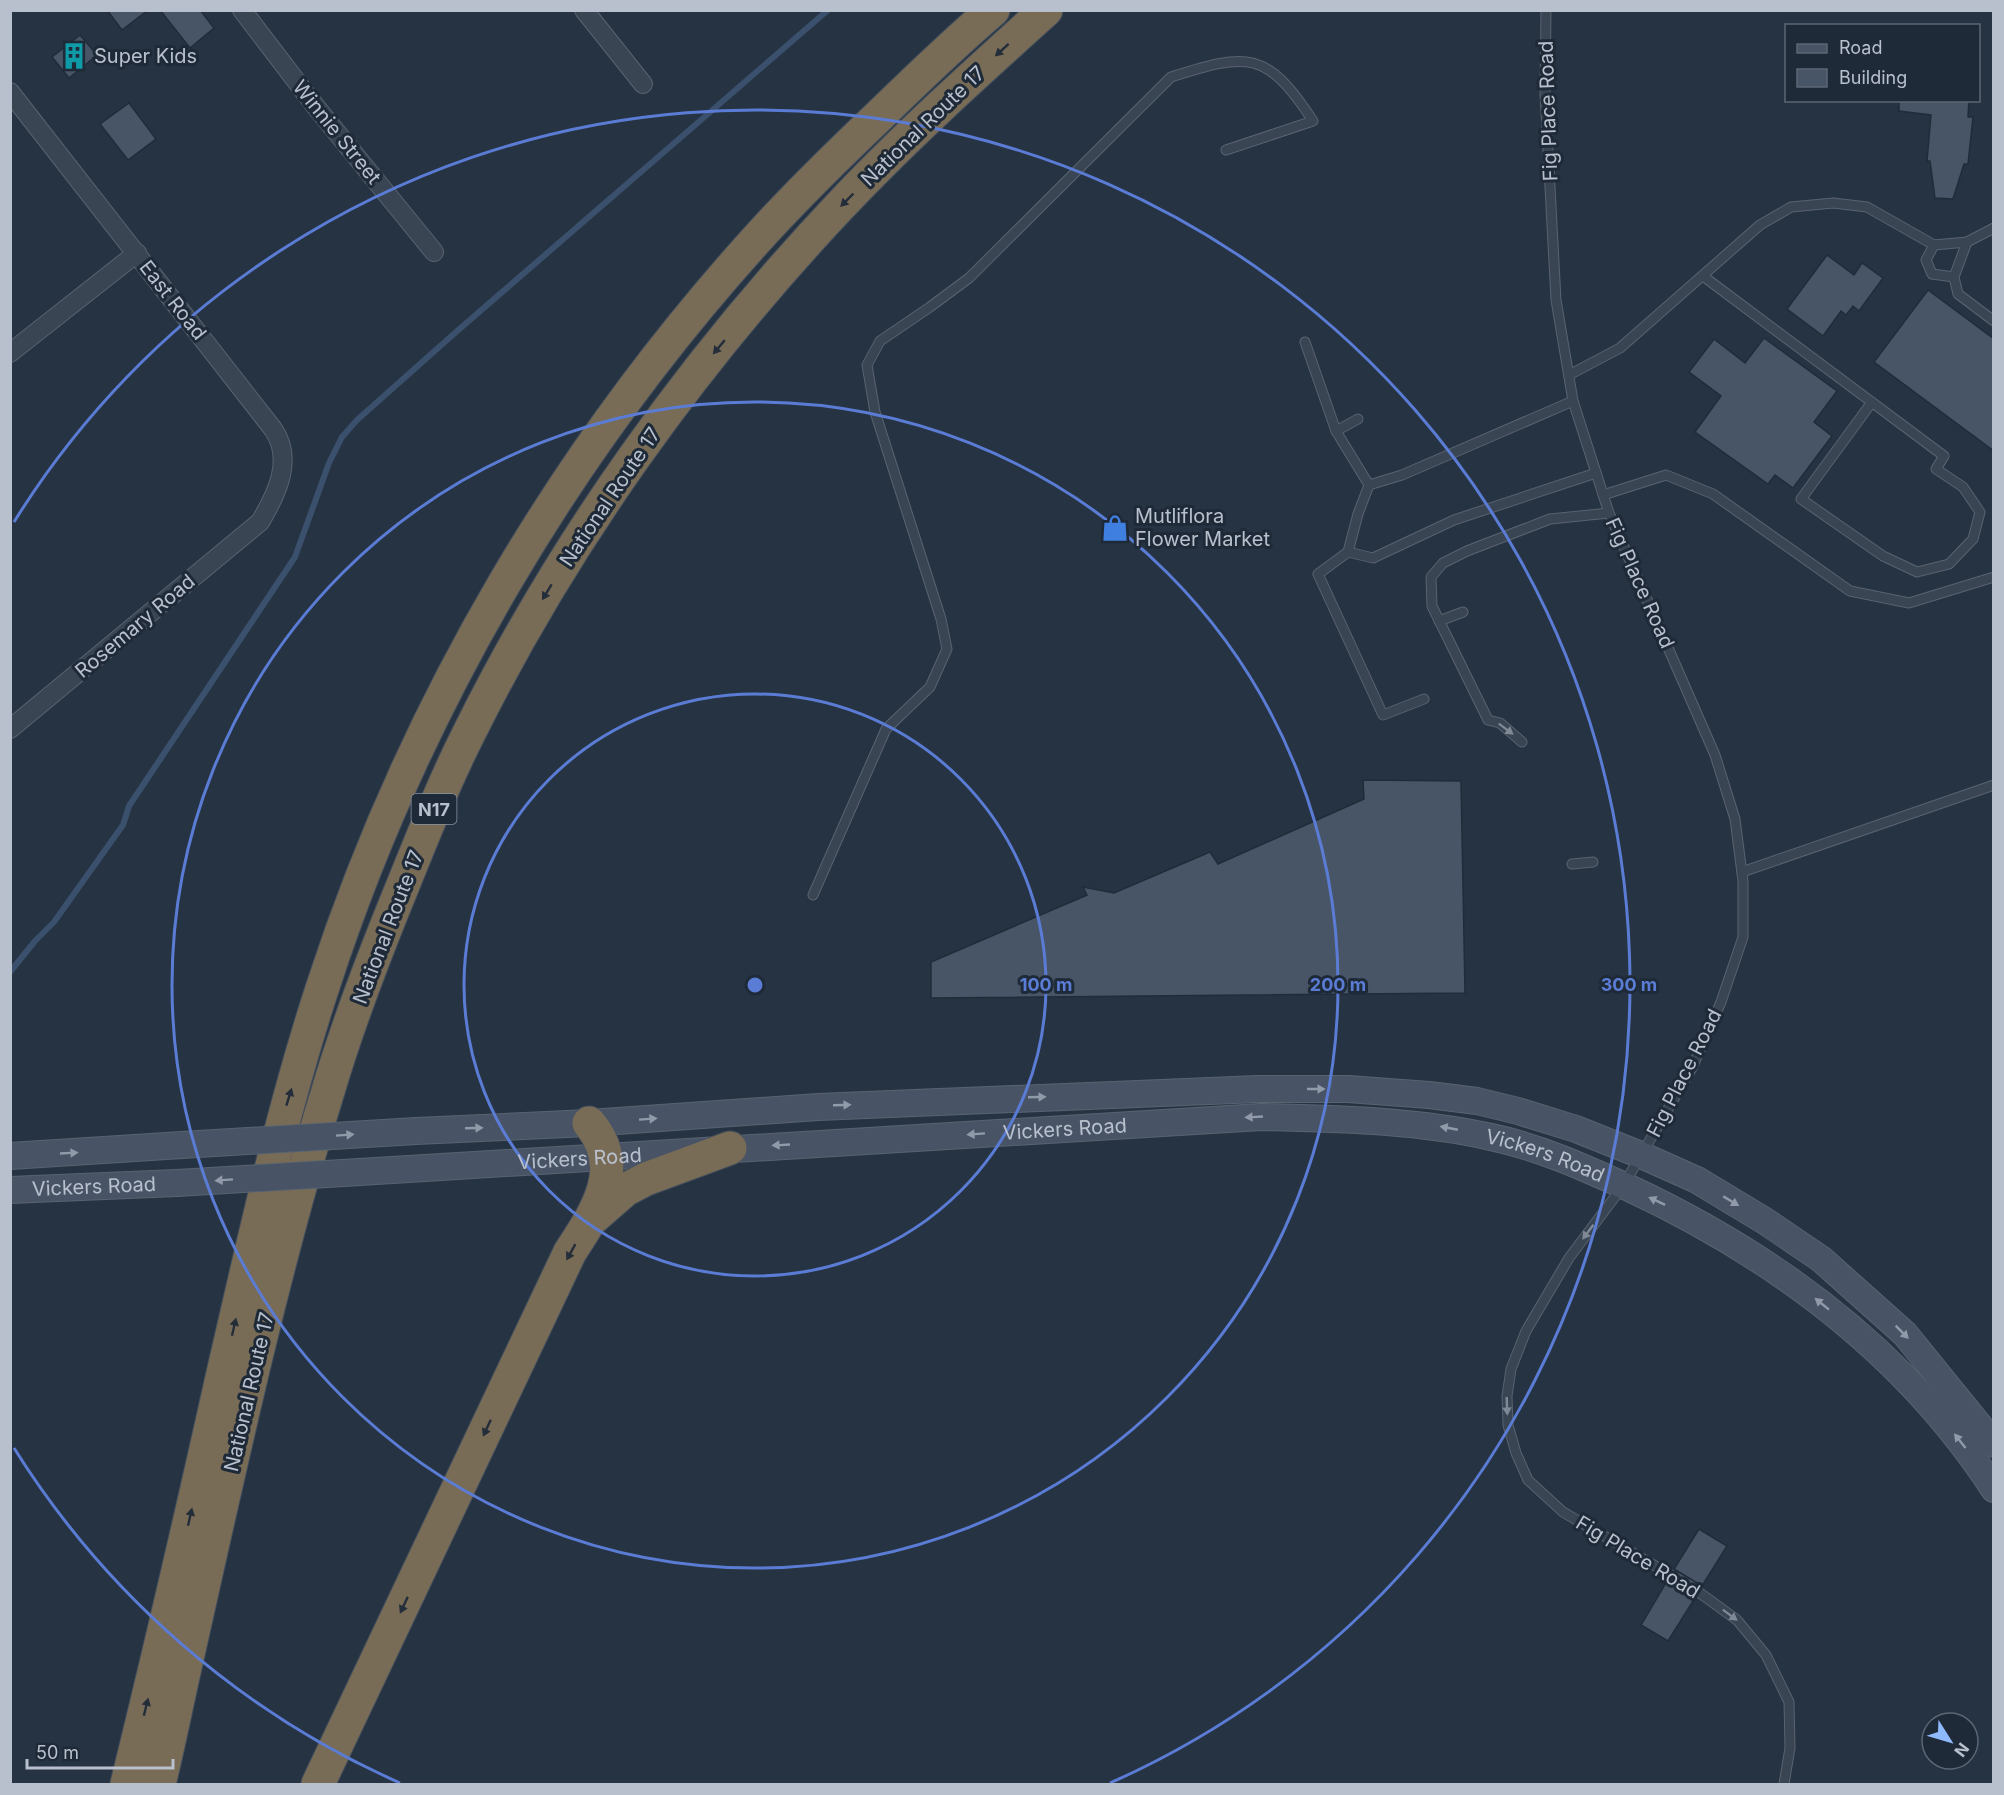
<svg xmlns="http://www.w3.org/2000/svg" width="2004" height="1795" font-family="Inter,sans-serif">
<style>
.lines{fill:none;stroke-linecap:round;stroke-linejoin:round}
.stream{stroke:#3b506c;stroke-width:6}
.building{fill:#485567;stroke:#212c3a;stroke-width:1.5}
.service-casing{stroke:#596370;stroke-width:11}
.minor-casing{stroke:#596370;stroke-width:20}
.secondary-casing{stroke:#596370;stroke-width:28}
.motorway-casing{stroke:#45505d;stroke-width:35}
.service{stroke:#3a4553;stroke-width:9}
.minor{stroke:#3a4553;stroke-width:18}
.secondary{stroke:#485466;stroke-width:26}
.motorway{stroke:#796c57;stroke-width:33}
.secondary-bridge-casing{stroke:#596370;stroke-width:28;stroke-linecap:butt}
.secondary-bridge{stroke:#485466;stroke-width:26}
.oneway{fill:#242d3a}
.oneway2{fill:#7f8996}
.oneway3{fill:#919aa9}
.ring{fill:none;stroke:#5b7cd4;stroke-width:3}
.labels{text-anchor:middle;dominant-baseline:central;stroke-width:6;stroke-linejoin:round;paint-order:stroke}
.shield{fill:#1f2a38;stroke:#8a93a0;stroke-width:1.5}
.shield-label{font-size:18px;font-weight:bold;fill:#b8c0cd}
.poi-label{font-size:20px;fill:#b8c0cd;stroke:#1f2a38;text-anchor:start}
.street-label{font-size:20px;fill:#b8c0cd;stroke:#1f2a38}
.centre{fill:#5b7cd4;stroke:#1f2a38;stroke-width:3}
.ring-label{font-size:18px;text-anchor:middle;font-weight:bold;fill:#5b7cd4;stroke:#1f2a38;stroke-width:6;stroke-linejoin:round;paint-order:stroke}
</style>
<rect width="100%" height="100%" fill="#263343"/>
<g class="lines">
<path class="stream" d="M10,972L35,941L54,922L123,825L129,806L295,557L329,463L342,437L357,420L456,332L828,10"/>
</g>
<g class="building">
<path d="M107,10H148L122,30Z"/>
<path d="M160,10H200L214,28L190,48Z"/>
<path d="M80,35L97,55L69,78L52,57Z"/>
<path d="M1899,100H1969L1968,117H1973L1968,164H1964L1953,199L1935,198L1930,161H1927L1931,115L1899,111Z"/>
<path d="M129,103L156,139L128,160L100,124Z"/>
<path d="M1827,255L1854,275L1862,263L1883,278L1859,311L1853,306L1846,315L1841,311L1823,336L1787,309Z"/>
<path d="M1928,290L1994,339V451L1874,362Z"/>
<path d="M1764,338L1837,391L1814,422L1832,436L1793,488L1775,475L1768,484L1695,432L1721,396L1689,372L1714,339L1745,363Z"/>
<path d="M1363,780L1461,781L1465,993L931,998V962L1087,895L1083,887L1114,893L1210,852L1218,864L1364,799Z"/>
<path d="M1699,1529L1727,1546L1702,1586L1674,1569Z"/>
<path d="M1667,1581L1695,1598L1668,1641L1641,1625Z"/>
</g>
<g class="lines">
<defs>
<g id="service">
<path d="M1546,10L1545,93L1556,300L1573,401L1609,513L1715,755L1735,819L1743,881V937L1721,1002L1692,1068L1623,1186L1569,1258L1526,1331L1511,1369L1507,1396L1508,1425L1516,1453L1528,1480L1563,1512L1693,1588L1737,1620L1766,1655L1789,1702L1790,1748L1784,1784"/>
<path d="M1967,242L1954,277L1958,294L1994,321"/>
<path d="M1934,245L1926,260L1932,274L1954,277"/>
<path d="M1703,276L1944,456L1936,469L1963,487L1980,512L1973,539L1949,564L1917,572L1883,556L1801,499L1872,402"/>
<path d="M1305,342L1336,431L1369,485"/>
<path d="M1569,375L1620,348L1760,225L1791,207L1833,203L1867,207L1934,245L1967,242L1994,228"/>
<path d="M1336,431L1358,419"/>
<path d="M1369,485L1358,514L1348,552L1318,574L1383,715L1424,699"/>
<path d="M1369,485L1402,475L1573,401"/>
<path d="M1603,495L1666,475L1713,494L1850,591L1909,603L1994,577"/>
<path d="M1348,552L1373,558L1454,520L1596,473"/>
<path d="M1439,621L1463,612"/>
<path d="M1522,742L1500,723L1488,720L1432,606L1431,577L1443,563L1467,551L1550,519L1609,513"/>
<path d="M1572,864L1593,862"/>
<path d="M1742,872L1994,785"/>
<path d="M813,895L886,729L930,687L947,649L941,619L875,412L867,365L880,341L930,307L969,278L1171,77C1247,53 1266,49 1313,121L1226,150"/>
</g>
<g id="minor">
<path d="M242,10L316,107L434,252"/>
<path d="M584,10L643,84"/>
<path d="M10,92L273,429C294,459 277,494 260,522L10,729"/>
<path d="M10,353L137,253"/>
</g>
<g id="secondary">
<path d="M416,1131L589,1123L818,1107L1258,1089H1348L1429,1095L1477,1101L1518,1111L1576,1129L1641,1155L1697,1180L1765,1221L1821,1259L1905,1334L1994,1444"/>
<path d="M10,1156L182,1145"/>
<path id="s1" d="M409,1169L1261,1117C1338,1119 1416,1120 1491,1137C1539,1147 1583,1167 1627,1187C1775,1256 1904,1351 1994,1489"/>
<path id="s2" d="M10,1190L177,1183"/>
</g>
<g id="motorway">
<path d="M594,1217L625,1190L646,1179L730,1148"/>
<path d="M127,1784C161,1646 193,1508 224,1369C254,1240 282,1111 323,986C414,706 567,446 766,229C803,189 842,151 881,114C917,79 954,43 993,10"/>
<path d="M159,1784C167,1751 174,1718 181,1685C226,1486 268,1286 328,1091C348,1023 374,956 401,890C423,836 444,782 470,731C565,540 693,362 839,207C904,138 975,74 1046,10"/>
<path d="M318,1784L570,1252C596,1212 627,1168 589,1123"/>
</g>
</defs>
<use href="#service" class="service-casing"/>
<use href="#minor" class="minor-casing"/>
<use href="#secondary" class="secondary-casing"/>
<use href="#motorway" class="motorway-casing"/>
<use href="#service" class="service"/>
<use href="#minor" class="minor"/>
<use href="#secondary" class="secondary"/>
<use href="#motorway" class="motorway"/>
<defs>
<g id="secondary-bridge">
<path d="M182,1145L416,1131"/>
<path d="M177,1183L409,1169"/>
</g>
</defs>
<use href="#secondary-bridge" class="secondary-bridge-casing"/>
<use href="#secondary-bridge" class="secondary-bridge"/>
</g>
<defs><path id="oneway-solid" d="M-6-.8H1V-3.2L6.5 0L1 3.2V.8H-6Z" transform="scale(1.5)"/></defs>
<g class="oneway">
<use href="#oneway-solid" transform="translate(1002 50) rotate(138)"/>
<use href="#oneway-solid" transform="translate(847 200) rotate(135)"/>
<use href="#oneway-solid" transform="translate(719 347) rotate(130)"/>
<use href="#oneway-solid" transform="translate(547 592) rotate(121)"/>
<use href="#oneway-solid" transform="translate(289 1097) rotate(-73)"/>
<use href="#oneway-solid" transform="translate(571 1252) rotate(119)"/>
<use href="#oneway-solid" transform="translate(234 1327) rotate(-77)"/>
<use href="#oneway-solid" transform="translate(487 1428) rotate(115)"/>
<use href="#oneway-solid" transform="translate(190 1517) rotate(-77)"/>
<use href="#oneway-solid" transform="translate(404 1605) rotate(115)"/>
<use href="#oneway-solid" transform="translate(146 1707) rotate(-76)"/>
</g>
<g class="oneway2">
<use href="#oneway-solid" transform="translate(1506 729) rotate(37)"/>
<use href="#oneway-solid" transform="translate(1588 1232) rotate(127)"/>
<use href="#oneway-solid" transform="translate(1507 1406) rotate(88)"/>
<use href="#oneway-solid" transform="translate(1730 1615) rotate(37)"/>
</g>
<g class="oneway3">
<use href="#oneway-solid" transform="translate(1316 1089)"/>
<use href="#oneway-solid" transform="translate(1037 1097) rotate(-2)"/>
<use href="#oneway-solid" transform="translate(842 1105) rotate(-2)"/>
<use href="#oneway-solid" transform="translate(1254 1117) rotate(177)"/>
<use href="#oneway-solid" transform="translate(648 1119) rotate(-4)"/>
<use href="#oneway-solid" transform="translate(474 1128) rotate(-2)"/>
<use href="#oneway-solid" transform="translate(1449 1128) rotate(-169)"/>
<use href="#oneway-solid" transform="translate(976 1134) rotate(176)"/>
<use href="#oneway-solid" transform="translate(345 1135) rotate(-4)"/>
<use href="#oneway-solid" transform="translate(781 1145) rotate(177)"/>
<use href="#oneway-solid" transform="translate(69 1153) rotate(-3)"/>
<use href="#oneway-solid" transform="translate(224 1180) rotate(176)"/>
<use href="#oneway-solid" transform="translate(1657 1201) rotate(-155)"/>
<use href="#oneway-solid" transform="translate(1731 1201) rotate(31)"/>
<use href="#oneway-solid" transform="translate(1822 1304) rotate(-141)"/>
<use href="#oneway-solid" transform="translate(1902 1332) rotate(45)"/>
<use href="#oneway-solid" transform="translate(1960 1441) rotate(-128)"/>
</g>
<g class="ring">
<circle cx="755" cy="985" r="291"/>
<circle cx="755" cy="985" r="583"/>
<path d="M400 1783A874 874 0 0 1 14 1448M14 522A874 874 0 1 1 1110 1783"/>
</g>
<defs>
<symbol id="building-bare" viewBox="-9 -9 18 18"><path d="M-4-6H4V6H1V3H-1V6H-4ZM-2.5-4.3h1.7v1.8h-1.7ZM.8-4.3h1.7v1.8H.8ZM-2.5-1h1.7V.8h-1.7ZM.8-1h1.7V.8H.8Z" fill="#0f9aa8" stroke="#1f2a38" stroke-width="2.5" paint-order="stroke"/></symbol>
<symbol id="shop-bare" viewBox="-9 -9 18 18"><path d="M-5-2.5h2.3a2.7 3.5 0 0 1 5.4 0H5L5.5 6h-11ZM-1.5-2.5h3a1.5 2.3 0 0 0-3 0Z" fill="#3f7fe0" stroke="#1f2a38" stroke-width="2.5" paint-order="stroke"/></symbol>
</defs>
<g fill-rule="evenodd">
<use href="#building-bare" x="55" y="37" width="38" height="38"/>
<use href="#shop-bare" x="1096" y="509" width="38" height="38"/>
</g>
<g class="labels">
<rect class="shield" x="411.5" y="794" width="45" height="30" rx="4.5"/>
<g class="shield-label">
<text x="434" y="809">N17</text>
</g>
<g class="poi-label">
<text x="94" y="56">Super Kids</text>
<text x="1135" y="516">Mutliflora<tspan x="1135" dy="23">Flower Market</tspan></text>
</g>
<g class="street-label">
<text transform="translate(1548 111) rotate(-92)">Fig Place Road</text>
<text transform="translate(923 126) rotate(-44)">National Route 17</text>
<text transform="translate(337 132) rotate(51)">Winnie Street</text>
<text transform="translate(173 300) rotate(52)">East Road</text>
<text transform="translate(610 497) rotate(-56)">National Route 17</text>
<text transform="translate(1640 583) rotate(66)">Fig Place Road</text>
<text transform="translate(135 626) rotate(-40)">Rosemary Road</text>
<text transform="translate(388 927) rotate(-69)">National Route 17</text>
<text transform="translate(1684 1073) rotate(-63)">Fig Place Road</text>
<text stroke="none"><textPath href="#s1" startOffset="657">Vickers Road</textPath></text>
<text stroke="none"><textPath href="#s1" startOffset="1142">Vickers Road</textPath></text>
<text stroke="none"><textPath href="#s1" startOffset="171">Vickers Road</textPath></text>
<text stroke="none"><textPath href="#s2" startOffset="84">Vickers Road</textPath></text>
<text transform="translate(249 1392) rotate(-77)">National Route 17</text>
<text transform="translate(1638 1557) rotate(31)">Fig Place Road</text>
</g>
</g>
<circle cx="755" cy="985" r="9" class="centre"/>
<g class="ring-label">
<text x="1046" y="991">100 m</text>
<text x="1338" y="991">200 m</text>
<text x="1629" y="991">300 m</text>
</g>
<rect width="2004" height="1795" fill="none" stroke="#b8c0cd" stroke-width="24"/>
<rect x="1785" y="24" width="195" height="78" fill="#1f2a38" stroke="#5c6674" stroke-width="1.5"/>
<rect x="1797" y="44" width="30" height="9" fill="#485466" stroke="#5c6674" stroke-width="1.5"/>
<text x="1839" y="54" font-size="18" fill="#b8c0cd">Road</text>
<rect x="1797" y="69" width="30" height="18" fill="#485567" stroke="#5c6674" stroke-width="1.5"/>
<text x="1839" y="84" font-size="18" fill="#b8c0cd">Building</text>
<g transform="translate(1950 1741) rotate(127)"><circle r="28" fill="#1f2a38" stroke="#5c6674" stroke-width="1.5"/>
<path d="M0-4.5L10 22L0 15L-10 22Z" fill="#8eb9fb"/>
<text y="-9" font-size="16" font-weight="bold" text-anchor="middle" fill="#b8c0cd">N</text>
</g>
<path d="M27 1759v9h146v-9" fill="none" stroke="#b8c0cd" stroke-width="3"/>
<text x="36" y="1759" font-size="18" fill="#b8c0cd" stroke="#1f2a38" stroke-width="4.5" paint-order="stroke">50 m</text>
</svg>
